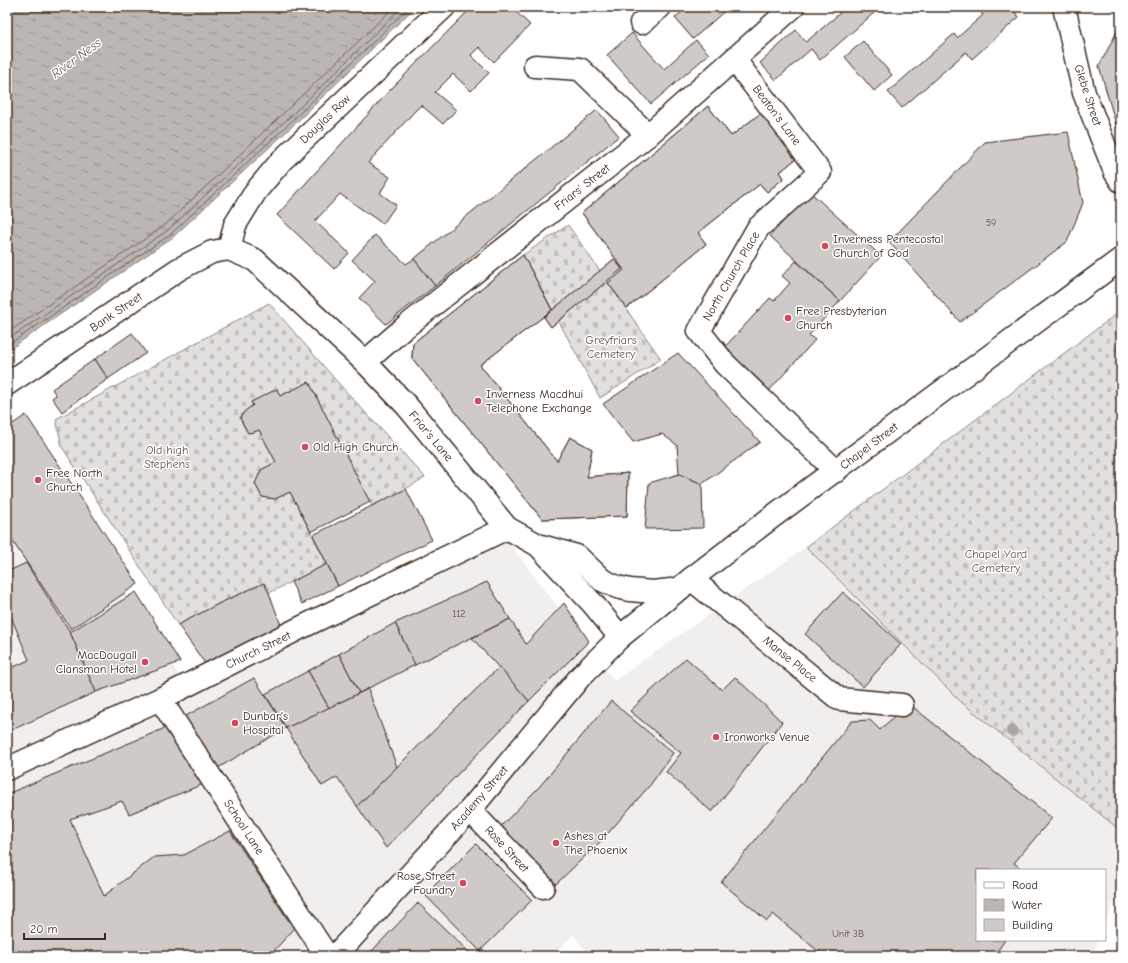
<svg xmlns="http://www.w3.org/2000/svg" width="1128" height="963" font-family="'Comic Neue',sans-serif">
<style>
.built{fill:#f1efee}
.cemetery{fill:url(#cemetery-stones);stroke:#8e857e}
.water{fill:url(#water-ripples);stroke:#887e77}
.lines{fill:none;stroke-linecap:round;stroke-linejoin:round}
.shore{stroke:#6f625a;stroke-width:1}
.building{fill:#cfcac7;stroke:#3b2a1e}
.minor-casing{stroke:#3b2a1e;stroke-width:25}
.major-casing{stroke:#3b2a1e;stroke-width:25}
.minor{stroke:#fff;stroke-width:22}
.major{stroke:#fff;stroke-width:22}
.tree{fill:#aaa39e}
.poi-dot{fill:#d1495b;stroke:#fff;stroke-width:1.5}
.labels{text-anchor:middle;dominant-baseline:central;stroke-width:3;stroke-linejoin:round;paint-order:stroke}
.number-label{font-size:10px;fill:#605248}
.street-label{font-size:12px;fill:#3b2a1e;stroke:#fff}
.poi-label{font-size:12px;fill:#3b2a1e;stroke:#fff;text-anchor:start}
.park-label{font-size:12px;fill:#65584e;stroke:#fff}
.water-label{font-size:13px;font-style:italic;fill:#685b52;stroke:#fff}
</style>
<defs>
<pattern id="cemetery-stones" width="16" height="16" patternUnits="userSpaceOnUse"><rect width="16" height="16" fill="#e2e0de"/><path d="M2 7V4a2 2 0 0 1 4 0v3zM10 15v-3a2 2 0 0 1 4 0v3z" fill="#c3c0be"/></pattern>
<pattern id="water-ripples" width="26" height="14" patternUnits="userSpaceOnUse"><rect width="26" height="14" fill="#bcb6b3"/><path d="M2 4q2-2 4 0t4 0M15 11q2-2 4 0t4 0" fill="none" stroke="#9a9491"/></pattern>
</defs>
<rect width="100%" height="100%" fill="#fff"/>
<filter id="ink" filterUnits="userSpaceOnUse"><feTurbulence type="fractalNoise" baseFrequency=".025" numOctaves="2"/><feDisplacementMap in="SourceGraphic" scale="8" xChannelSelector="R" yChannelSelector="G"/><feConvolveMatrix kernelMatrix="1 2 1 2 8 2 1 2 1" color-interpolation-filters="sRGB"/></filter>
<g filter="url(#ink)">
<path class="built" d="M7,413L187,687L506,539L614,681L806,547L960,701L1121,831V887L1105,923V870H977V940H1098L1093,956H590L573,935L552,956H7Z"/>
<g class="cemetery">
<path d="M568,225L661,359L600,398L523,255Z"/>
<path d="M269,303L340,385L425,477L406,489L372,506L309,382L280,396L277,390L251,402L253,405L245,411L240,417L244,427L248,433L254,432L259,430L276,462L261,470L255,484L262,497L275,499L290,492L327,564L269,593L264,583L220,603L178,625L62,447L56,419Z"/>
<path d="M1121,311V831L960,701L806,547L1115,315Z"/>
</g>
<path class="water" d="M7,7H415L302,117L173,237L7,351Z"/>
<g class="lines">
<g class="shore">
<path d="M7,333L164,226L291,106L394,7"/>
<path d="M7,340L168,230L296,111L402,7"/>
<path d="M7,346L171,234L299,114L409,7"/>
</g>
</g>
<g class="building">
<path d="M472,7H519L515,11L530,25L494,62L479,47L471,55L489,73L471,91L453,74L435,92L456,110L443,124L421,105L414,112L368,163L390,177L380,193L396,205L383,224L340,194L315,221L349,253L334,269L277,215L391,89Z"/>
<path d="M687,7H729L693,39L675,18Z"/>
<path d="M834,7H871L875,12L820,60L811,49L776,80L760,63L796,30L806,42L840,13Z"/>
<path d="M976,7H1010L1019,17L972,59L966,52L902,108L888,92L954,34L957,38L983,15Z"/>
<path d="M1121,24V130L1117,128L1099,66Z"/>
<path d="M632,33L664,69L696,40L709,54L651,104L607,55Z"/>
<path d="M863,41L892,75L874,91L845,57Z"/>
<path d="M708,106L731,136L761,113L797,158L780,172L784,178L767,192L760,184L698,233L706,244L627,308L608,283L624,270L582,213Z"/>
<path d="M708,106L731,136L761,113L797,158L780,172L784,178L767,192L760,184L698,233L706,244L627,308L608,283L624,270L582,213Z"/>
<path d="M597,110L619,136L435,286L414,259Z"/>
<path d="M1068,132L1083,203L1067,242L960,322L889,242L985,142Z"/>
<path d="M810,192L881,256L840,301L770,236Z"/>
<path d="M375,235L406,264L414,259L435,286L386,324L359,298L375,281L352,260Z"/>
<path d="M523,255L552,310L480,365L557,461L570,437L592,449L587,477L628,473L627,516L542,519L412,358L413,343Z"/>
<path d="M523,255L552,310L480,365L557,461L570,437L592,449L587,477L628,473L627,516L542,519L412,358L413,343Z"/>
<path d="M614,259L622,269L551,327L544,317Z"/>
<path d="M614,259L622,269L551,327L544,317Z"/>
<path d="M796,261L840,301L809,335L815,340L767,393L721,351L770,298L774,301L790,283L782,276Z"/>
<path d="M132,333L146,353L108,379L95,359Z"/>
<path d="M678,353L760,442L702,484L679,474L677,445L662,434L633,442L603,404Z"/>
<path d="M95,359L108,379L62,412L52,398L56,395L52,389Z"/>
<path d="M309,382L370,502L311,532L290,492L275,499L262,497L255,484L261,470L276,462L259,430L254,432L248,433L240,418L245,411L253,405L251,402L277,389L280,396Z"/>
<path d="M26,415L138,584L71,629L7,533V428Z"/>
<path d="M679,474L702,484L703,528L645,529L649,483Z"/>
<path d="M406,489L432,540L338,586L313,535Z"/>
<path d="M26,563L70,632L96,692L7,732V670L29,660L7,607V572Z"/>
<path d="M327,564L338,586L302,604L291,582Z"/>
<path d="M487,582L510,619L415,665L395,623Z"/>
<path d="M264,583L269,593L281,625L206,665L178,625L220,603Z"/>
<path d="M136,592L180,662L96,692L70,632Z"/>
<path d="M843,592L901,644L863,687L805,634Z"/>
<path d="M564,603L589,641L529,701L472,638L510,619L526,644Z"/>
<path d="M395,623L415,665L359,693L339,654Z"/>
<path d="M339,654L359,693L329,708L308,671Z"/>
<path d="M686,658L722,690L735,677L782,722L712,812L666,772L681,753L630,711Z"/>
<path d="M499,667L529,701L386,848L357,806Z"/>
<path d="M308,671L329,708L286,728L265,694Z"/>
<path d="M254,678L286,728L216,769L184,717Z"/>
<path d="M368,689L397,767L357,806L337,777L322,786L286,728Z"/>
<path d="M611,701L673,753L651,784L603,839L556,884L501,826L540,786Z"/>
<path d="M908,703L1052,818L1014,863L1023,870H977V940H1005L994,956H824L773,914L767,921L721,882L852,721L870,720L880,730Z"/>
<path d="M170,726L206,783L129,814L122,801L70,819L104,896L154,857L184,855L230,831L294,929L269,956H7V794Z"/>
<path d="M476,844L532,900L480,951L425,895Z"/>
<path d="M418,903L473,956H367Z"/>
</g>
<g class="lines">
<defs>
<g id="minor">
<path d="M1064,7L1084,93L1115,172L1121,181"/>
<path d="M641,23L660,7"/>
<path d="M734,59L820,172L758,228L699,331L725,364L836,471"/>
<path d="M535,66L580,69L648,135"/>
<path d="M229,249L235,225L256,191L282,160L444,7"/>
<path d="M365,362L404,328L648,135L793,7"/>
<path d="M691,579L839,699L902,705"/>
<path d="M160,699L327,956"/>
<path d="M7,769L160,699L298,629L507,528"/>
<path d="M470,810L543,887"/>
</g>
<g id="major">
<path d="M7,384L179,269L212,252L229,249L255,260L365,362L407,406L507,528L538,545L594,605L620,637"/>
<path d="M538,545L577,556L602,580L617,587L630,590L653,592L680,589"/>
<path d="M335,956L470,810L580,677L620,637L691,579L772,517L1121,259"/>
</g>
</defs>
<use href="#minor" class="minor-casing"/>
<use href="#major" class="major-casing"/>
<use href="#minor" class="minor"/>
<use href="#major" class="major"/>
</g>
<circle class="tree" cx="1012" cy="731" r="6"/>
</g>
<g class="poi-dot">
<circle cx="825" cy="246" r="4"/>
<circle cx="788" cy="318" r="4"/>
<circle cx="478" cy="401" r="4"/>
<circle cx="305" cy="447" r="4"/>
<circle cx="38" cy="480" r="4"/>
<circle cx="145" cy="662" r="4"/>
<circle cx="235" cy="723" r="4"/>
<circle cx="716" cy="737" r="4"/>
<circle cx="556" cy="843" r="4"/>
<circle cx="463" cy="883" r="4"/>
</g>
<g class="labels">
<g class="number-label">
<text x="991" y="223">59</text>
<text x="459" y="614">112</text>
<text x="848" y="934">Unit 3B</text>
</g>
<g class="street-label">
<text transform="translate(1088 95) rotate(72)">Glebe Street</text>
<text transform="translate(777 115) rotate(53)">Beaton's Lane</text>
<text transform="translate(325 119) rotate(-44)">Douglas Row</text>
<text transform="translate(582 187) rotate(-38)">Friars' Street</text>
<text transform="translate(731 276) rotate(-60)">North Church Place</text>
<text transform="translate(116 312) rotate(-34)">Bank Street</text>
<text transform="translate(431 436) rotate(50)">Friar's Lane</text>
<text transform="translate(869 446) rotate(-37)">Chapel Street</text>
<text transform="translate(258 650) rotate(-26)">Church Street</text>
<text transform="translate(790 659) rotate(39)">Manse Place</text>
<text transform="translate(479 798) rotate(-49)">Academy Street</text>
<text transform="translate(244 827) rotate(57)">School Lane</text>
<text transform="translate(507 849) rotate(47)">Rose Street</text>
</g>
<g class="poi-label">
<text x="833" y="239">Inverness Pentecostal<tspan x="833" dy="14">Church of God</tspan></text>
<text x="796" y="311">Free Presbyterian<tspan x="796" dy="14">Church</tspan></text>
<text x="486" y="394">Inverness Macdhui<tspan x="486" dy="14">Telephone Exchange</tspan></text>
<text x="313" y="447">Old High Church</text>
<text x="46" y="473">Free North<tspan x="46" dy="14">Church</tspan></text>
<text x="137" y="655" text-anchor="end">MacDougall<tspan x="137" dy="14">Clansman Hotel</tspan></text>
<text x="243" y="716">Dunbar's<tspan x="243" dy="14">Hospital</tspan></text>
<text x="724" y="737">Ironworks Venue</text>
<text x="564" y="836">Ashes at<tspan x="564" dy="14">The Phoenix</tspan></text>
<text x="455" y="876" text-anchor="end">Rose Street<tspan x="455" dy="14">Foundry</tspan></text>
</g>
<g class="park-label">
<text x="611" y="340">Greyfriars<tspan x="611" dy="14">Cemetery</tspan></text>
<text x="167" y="450">Old high<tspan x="167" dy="14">Stephens</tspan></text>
<text x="996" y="554">Chapel Yard<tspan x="996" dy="14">Cemetery</tspan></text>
</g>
<g class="water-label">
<text transform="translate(76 58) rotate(-36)">River Ness</text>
</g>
</g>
<rect width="1128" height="963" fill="none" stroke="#fff" stroke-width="24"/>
<rect x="12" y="12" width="1104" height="939" fill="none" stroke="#3b2a1e" stroke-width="1.5" filter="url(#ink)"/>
<rect x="976" y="869" width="130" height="72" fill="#ffffff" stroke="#b1aaa5"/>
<rect x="984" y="882" width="20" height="6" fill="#ffffff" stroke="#b1aaa5"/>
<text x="1012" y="889" font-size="12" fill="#3b2a1e">Road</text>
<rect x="984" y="899" width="20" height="12" fill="url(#water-ripples)" stroke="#b1aaa5"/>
<text x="1012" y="909" font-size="12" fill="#3b2a1e">Water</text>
<rect x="984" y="919" width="20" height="12" fill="#cfcac7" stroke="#b1aaa5"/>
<text x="1012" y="929" font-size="12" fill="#3b2a1e">Building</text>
<path d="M24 933v6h81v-6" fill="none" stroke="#3b2a1e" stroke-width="2"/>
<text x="30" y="933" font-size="12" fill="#3b2a1e" stroke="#ffffff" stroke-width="3" paint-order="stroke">20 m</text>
</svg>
